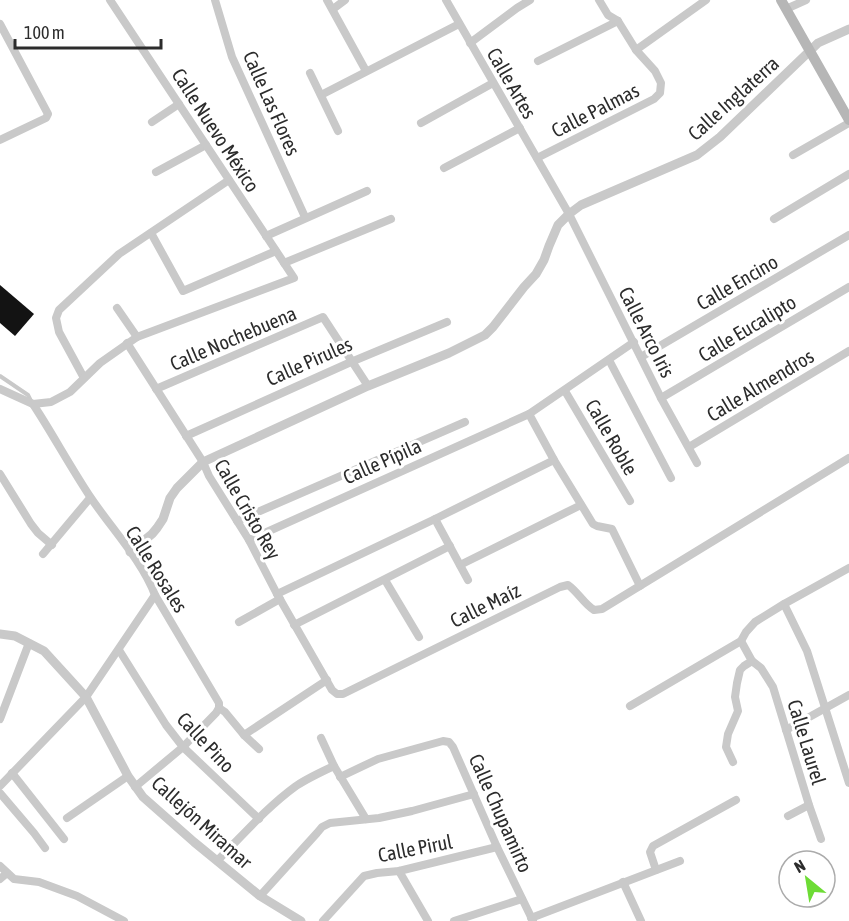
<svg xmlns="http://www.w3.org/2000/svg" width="849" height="921" font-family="'Asap Condensed',sans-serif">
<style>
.building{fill:#131313}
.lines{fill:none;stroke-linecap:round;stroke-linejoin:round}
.service{stroke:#c9c9c9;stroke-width:4}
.minor{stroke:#c9c9c9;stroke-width:8}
.tertiary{stroke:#c9c9c9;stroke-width:9}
.secondary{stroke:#b6b6b6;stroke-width:10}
.labels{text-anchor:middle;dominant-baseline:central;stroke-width:6;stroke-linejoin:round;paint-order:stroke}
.street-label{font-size:20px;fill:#2c2c2c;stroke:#fff}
</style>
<rect width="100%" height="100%" fill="#fff"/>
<path class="building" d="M0,285L34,314L15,336L0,323Z"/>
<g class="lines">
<path class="service" d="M0,376L28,395L31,401"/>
<g class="minor">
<path d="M215,0L232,57L305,217"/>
<path d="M327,0L366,71"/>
<path d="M446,0L569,214L661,398L697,463"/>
<path d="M333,9L345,0"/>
<path d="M786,9L806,0"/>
<path d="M0,24L48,114L46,118L0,140"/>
<path d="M470,43L517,8L530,0"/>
<path d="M636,50L706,0"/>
<path d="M538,61L618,21"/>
<path d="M310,73L338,131"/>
<path d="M321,95L459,24"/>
<path d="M152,122L179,104"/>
<path d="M421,123L493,83"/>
<path d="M793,155L849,123"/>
<path d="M537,158L654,99L660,93L661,83L655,71L636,50L618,21L608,15L599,0"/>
<path d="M444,168L520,128"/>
<path d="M156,172L206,145"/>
<path d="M774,219L849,174"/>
<path d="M151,233L183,291L276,251"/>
<path d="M266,236L367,191"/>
<path d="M284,263L391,219"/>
<path d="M117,308L137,337"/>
<path d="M127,343L203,462L209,476L249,540L277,594L332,690L337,694H343L560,587L568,585C578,592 584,604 594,610L602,609L849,458"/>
<path d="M641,357L849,235"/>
<path d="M609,360L671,478"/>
<path d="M84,378L59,332L56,318L59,310L119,254L229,180"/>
<path d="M0,389L33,404L40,415C57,442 73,471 91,498C112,529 142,561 155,595L219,703V708L216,713L183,747L135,787"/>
<path d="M156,389L323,317L368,386"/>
<path d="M565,391L630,501"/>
<path d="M661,398L849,287"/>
<path d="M33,404L51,402L70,392L100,363L137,337L294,278L110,0"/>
<path d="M529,414L554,460L593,524L597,526L612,529L640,586"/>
<path d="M186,436L351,362L447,322"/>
<path d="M689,447L849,351"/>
<path d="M0,474L31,524L38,533L52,545"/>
<path d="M435,519L468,580"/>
<path d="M237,521L465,422"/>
<path d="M249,540L529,414L634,342"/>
<path d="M43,554L90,498"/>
<path d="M460,565L581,505"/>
<path d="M385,580L419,637"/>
<path d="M277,594L435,519L554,460"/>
<path d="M784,604L807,651L849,783"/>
<path d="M239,622L280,599"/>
<path d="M294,625L450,546"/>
<path d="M119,650L166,725L183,747L259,819"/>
<path d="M752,661L761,668L773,687L809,805L821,839"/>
<path d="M630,706L741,641L746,632L755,622L784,604L849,568"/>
<path d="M219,708L225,712L244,735L259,749"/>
<path d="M0,719L29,643"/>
<path d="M786,730L849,695"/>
<path d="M244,735L327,680"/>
<path d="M321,738L334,766"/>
<path d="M733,762L726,747L728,734L738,711L735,697L737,683L740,670L744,666L752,661L741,641"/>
<path d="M12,773L64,839"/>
<path d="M340,777L378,759L443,741L449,742L453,747L497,847L533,921"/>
<path d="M0,786L86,697L155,595"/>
<path d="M0,793L34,833L45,848"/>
<path d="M788,816L809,805"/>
<path d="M67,818L128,776"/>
<path d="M217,861C242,836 267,807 296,786C308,778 321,772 334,766L366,819"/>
<path d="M0,866L14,879L39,882L77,896L124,921"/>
<path d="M656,870L650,852L653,846L736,800"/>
<path d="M399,871L428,921"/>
<path d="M0,879L7,873"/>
<path d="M623,882L641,921"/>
<path d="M260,896L317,833L322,827L330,823L379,818L412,811L474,794"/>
<path d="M531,918L680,861"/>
<path d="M323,921L364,876L377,873L399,871L497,847"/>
<path d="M454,921L522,899"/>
</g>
<g class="tertiary">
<path d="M130,552L152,534L157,528L163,519L170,498L177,488L203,462L368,386L449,353L485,335L493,327L524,287L536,274L544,260L549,246L558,225L569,214L581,205L697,155L720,137L818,43L849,29"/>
<path d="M0,634L15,636L44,651L86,697L128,776L143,797L194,842L260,896L301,921"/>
</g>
<path class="secondary" d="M781,0L849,120"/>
</g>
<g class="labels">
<g class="street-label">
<text transform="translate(512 83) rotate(60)">Calle Artes</text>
<text transform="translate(733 98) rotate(-42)">Calle Inglaterra</text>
<text transform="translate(272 103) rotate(66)">Calle Las Flores</text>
<text transform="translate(595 110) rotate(-27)">Calle Palmas</text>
<text transform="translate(216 130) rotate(57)">Calle Nuevo México</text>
<text transform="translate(737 282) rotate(-30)">Calle Encino</text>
<text transform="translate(747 328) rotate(-31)">Calle Eucalipto</text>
<text transform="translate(647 332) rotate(63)">Calle Arco Iris</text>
<text transform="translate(233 338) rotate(-23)">Calle Nochebuena</text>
<text transform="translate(309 361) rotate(-24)">Calle Pirules</text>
<text transform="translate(760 385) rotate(-31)">Calle Almendros</text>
<text transform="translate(612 437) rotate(60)">Calle Roble</text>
<text transform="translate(382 461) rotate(-24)">Calle Pípila</text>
<text transform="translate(248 509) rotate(60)">Calle Cristo Rey</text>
<text transform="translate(157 569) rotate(58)">Calle Rosales</text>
<text transform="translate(485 605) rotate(-26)">Calle Maíz</text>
<text transform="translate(206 742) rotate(47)">Calle Pino</text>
<text transform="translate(807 742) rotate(73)">Calle Laurel</text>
<text transform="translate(501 813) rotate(66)">Calle Chupamirto</text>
<text transform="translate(202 822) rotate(42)">Callejón Miramar</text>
<text transform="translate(415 848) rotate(-11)">Calle Pirul</text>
</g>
</g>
<g transform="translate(807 879) rotate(330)"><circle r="28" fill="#ffffff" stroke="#ababab" stroke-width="1.5"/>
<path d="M0-4.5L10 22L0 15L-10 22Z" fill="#6ddc35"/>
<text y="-9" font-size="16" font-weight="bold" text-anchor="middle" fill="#2c2c2c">N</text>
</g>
<path d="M15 39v9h146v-9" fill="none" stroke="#2c2c2c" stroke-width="3"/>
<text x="24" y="39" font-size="18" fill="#2c2c2c" stroke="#ffffff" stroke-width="4.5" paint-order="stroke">100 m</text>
</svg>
